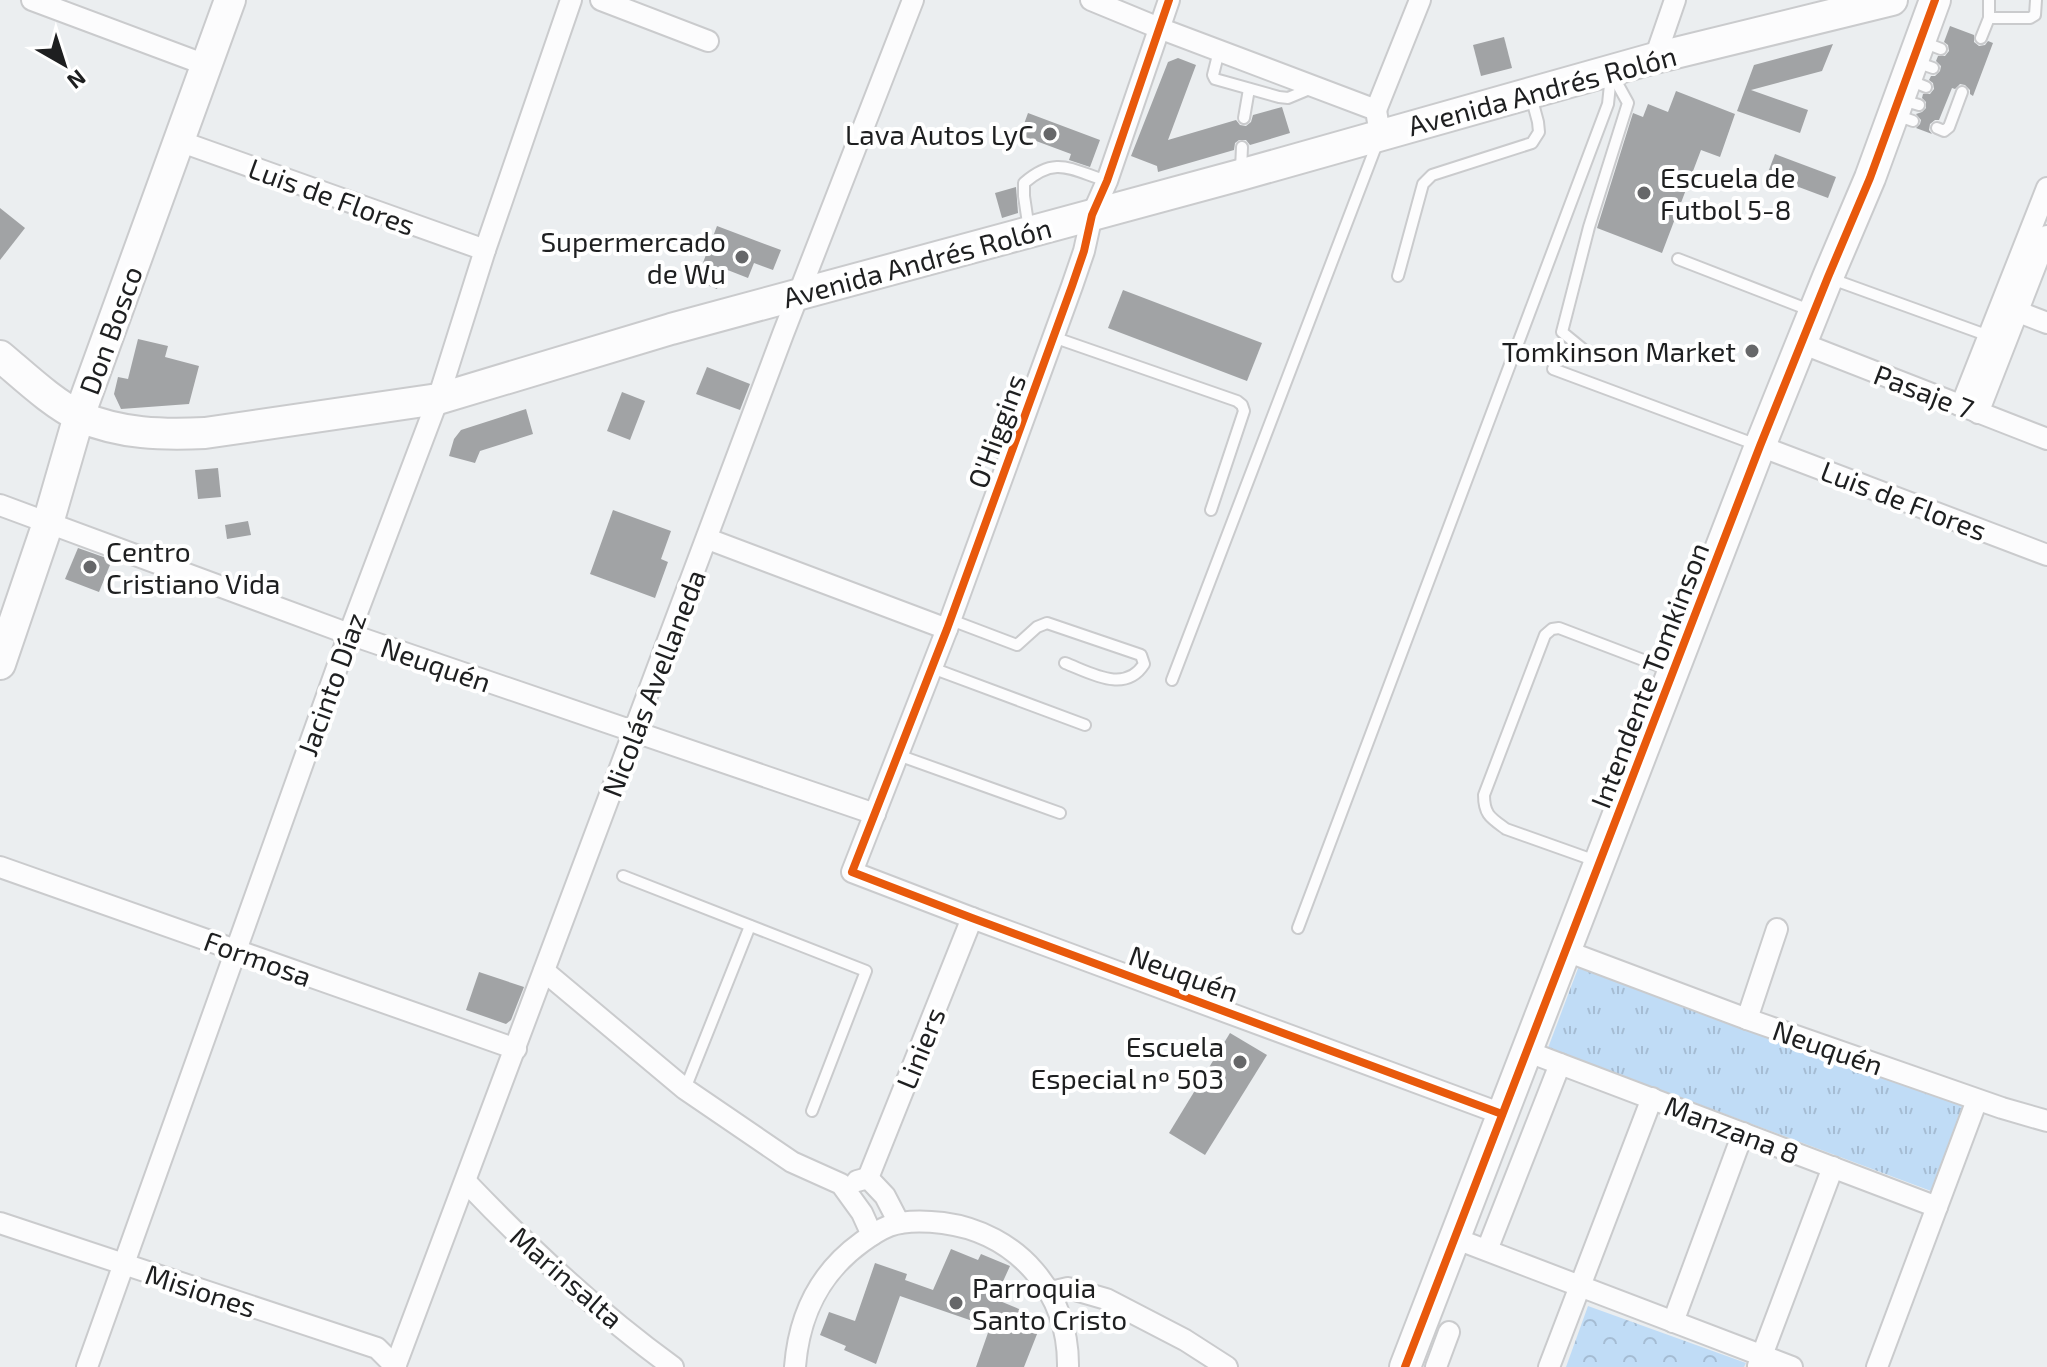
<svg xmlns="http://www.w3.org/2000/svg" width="2047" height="1367" font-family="'Exo 2',sans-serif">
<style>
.grass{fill:url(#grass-tufts)}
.park{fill:url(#park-crowns)}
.building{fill:#a1a3a5}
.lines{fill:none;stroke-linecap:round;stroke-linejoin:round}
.lane-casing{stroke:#cacbcd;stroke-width:14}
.street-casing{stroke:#cacbcd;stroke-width:24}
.secondary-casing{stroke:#cacbcd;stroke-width:34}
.lane{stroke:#fcfcfd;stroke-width:10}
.street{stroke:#fcfcfd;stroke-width:20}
.secondary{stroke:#fcfcfd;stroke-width:30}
.cycleway-casing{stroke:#fff;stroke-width:13}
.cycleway{stroke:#e8590c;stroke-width:8}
.poi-dot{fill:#666769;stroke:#fff;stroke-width:3}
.labels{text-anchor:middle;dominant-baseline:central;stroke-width:8;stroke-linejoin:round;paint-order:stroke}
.street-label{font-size:28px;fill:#1e1f20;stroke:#fff}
.poi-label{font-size:28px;fill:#1e1f20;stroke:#fff;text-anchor:end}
</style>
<defs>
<pattern id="grass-tufts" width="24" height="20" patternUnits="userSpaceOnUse" patternTransform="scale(2)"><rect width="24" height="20" fill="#c0dcf6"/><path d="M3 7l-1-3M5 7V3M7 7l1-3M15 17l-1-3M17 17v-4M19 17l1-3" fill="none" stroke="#a5bcd3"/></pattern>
<pattern id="park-crowns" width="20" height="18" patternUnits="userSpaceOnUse" patternTransform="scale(2)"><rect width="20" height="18" fill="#c0dcf6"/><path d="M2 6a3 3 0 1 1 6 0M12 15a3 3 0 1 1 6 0" fill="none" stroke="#a5bcd3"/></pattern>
</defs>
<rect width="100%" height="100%" fill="#ebeef0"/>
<path class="grass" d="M1580,963L1963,1106L1931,1191L1548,1048Z"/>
<path class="park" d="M1588,1306L1746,1363L1744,1367H1566Z"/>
<g class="building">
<path d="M1950,26L1974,35V42L1979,46L1985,45L1988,41L1993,43L1973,96L1970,94V90L1965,85L1960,84L1955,89L1952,88L1939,120H1935L1930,124L1929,130L1932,134L1916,128L1920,124L1921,120L1916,114L1922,112L1926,108V102L1922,98L1923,94H1930L1934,89L1933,83L1929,80L1931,76H1935L1940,71L1941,66L1936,61L1938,56H1945L1949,51L1948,45L1944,42Z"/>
<path d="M1504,37L1512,68L1481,76L1473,45Z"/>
<path d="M1833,44L1822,71L1751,90L1808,110L1800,133L1737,111L1754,65Z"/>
<path d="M1178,58L1196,65L1168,140L1236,120L1240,125L1246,126L1251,122L1253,115L1282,107L1290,133L1250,145L1246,140H1239L1235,143L1234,150L1158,172L1157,166L1131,156L1168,62Z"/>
<path d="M1676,91L1735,114L1720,157L1701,150L1662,253L1597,228L1633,113L1643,117L1648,104L1668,112Z"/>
<path d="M1028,113L1100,140L1090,167L1069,160L1071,154L1020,135Z"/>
<path d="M1775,154L1836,177L1828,198L1767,175Z"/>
<path d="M1016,187L1018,213L1002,218L995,193Z"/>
<path d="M0,208L25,228L0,260Z"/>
<path d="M717,226L781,250L773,270L754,263L748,278L725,269L717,289L696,281Z"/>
<path d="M1123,290L1262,343L1247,381L1108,328Z"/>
<path d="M138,339L168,346L165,357L199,366L189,404L121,409L114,394L118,377L128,379Z"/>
<path d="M707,367L750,384L740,410L696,394Z"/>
<path d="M622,392L645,401L630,440L607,431Z"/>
<path d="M526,409L533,434L480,451L475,463L449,456L454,439L461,430Z"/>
<path d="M218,468L221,497L198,499L195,470Z"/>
<path d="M613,510L671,531L661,559L668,562L655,598L590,574Z"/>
<path d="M248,521L251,535L227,539L225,525Z"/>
<path d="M78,548L112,560L99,592L65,579Z"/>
<path d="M479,972L524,987L511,1020L506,1024L466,1010Z"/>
<path d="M1230,1033L1267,1055L1205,1155L1169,1133Z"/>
<path d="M951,1249L978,1260L981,1254L1010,1266L995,1299L1043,1319L1024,1367H976L990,1327L900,1296L876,1364L844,1350L846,1346L820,1335L829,1312L855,1321L875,1263L907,1274L905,1280L933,1290Z"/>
</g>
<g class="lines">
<defs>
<g id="lane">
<path d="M1989,18H2030L2035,15L2036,0"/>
<path d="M1981,38L1989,18V0"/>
<path d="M1923,42L1941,49"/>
<path d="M1219,51L1213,75L1215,79L1279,97L1288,98L1312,88"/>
<path d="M1916,62L1933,68"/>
<path d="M1909,80L1926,87"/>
<path d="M1902,100L1919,105"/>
<path d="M1896,115L1913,121"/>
<path d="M1244,118L1249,89"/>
<path d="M1937,128L1944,131L1949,127L1962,92"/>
<path d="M1241,169L1242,147"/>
<path d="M1029,230L1024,196V183C1056,155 1071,170 1107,181"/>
<path d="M1678,259L1812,311"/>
<path d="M1398,276L1423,184L1432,175L1532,143L1539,132L1538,122L1531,96"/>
<path d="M1829,278L1989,336"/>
<path d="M1053,337L1237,401L1242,405L1244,411L1211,510"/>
<path d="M1590,355L1562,332L1589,227L1628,103L1612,74"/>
<path d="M1553,369L1757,445"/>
<path d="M951,620L1017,645L1037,627L1047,623L1141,655L1144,664C1125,694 1091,673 1065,663"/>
<path d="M932,668L1085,725"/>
<path d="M1172,680L1378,141"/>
<path d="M898,755L1060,813"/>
<path d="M1596,861L1506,829C1491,818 1484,815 1484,795L1545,635L1552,629L1559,628L1672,671"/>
<path d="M623,876L866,971L812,1111"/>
<path d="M1298,928L1608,104L1611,75"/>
<path d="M685,1089L750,926"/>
</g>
<g id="street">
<path d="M32,0L206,65"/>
<path d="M601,0L708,41"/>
<path d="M1091,0L1159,28L1376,110L1380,135"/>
<path d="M1169,0L1107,181L1092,215L1084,251L1072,286L947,629L852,872L972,918L1502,1114"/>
<path d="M1655,58L1675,0"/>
<path d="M1376,110L1420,0"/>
<path d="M179,141L485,250"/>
<path d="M2006,307L2047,323"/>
<path d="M1801,343L2047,439"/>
<path d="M1961,406L2047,188"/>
<path d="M1978,413L2047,236"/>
<path d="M1760,446L2047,555"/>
<path d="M0,505L349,634L875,814"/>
<path d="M708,539L947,629"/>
<path d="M0,867L516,1049"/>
<path d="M1566,951L1747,1019L2002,1108L2047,1121"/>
<path d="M544,971L685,1089L792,1162L841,1184L862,1213L872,1235"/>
<path d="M1747,1019L1777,929"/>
<path d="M1526,1051L1937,1207"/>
<path d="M868,1178L972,918"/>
<path d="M857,1181L868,1178L885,1196L899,1223"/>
<path d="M466,1182C530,1249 598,1313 673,1367"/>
<path d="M0,1223L377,1348L396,1367"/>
<path d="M1454,1238L1792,1367"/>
<path d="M1487,1250L1560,1064"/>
<path d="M1051,1292L1068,1288L1106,1299L1185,1340L1227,1367"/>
<path d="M1673,1322L1743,1133"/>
<path d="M1758,1366L1833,1167"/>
<path d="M87,1367L349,634L438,399L485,250L571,0"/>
<path d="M395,1367L783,334L913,0"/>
<path d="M795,1367C799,1315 819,1273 862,1242C870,1236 879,1230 889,1226C905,1220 926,1221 943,1223C1018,1233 1069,1293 1068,1367"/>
<path d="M1436,1367L1449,1332"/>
<path d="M1549,1367L1652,1098"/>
<path d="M1877,1367L1977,1100"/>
</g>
<g id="secondary">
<path d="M0,356C24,376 53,404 81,417C121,434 162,435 205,433L438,399L671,329L1240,175L1655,58L1892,0"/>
<path d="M0,664L48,523L79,416L230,0"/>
<path d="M1405,1367L1760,446L1828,277L1870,178L1935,0"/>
</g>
</defs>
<use href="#lane" class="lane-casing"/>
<use href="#street" class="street-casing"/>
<use href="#secondary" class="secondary-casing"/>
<use href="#lane" class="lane"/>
<use href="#street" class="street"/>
<use href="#secondary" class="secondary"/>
<defs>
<g id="cycleway">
<path d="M1169,0L1107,181L1092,215L1084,251L1072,286L947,629L852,872L972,918L1502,1114"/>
<path d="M1405,1367L1760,446L1828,277L1870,178L1935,0"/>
</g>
</defs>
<use href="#cycleway" class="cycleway-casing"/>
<use href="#cycleway" class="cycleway"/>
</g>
<g class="poi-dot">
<circle cx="1050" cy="134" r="8"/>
<circle cx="1644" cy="193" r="8"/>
<circle cx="742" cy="257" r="8"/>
<circle cx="1752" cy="351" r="8"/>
<circle cx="90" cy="567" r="8"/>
<circle cx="1240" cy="1062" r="8"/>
<circle cx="956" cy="1303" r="8"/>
</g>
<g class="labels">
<g class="street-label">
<text transform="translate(1542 90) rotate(-15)">Avenida Andrés Rolón</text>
<text transform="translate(332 196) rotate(20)">Luis de Flores</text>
<text transform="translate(917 262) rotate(-15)">Avenida Andrés Rolón</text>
<text transform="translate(110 330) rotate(-70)">Don Bosco</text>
<text transform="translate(1924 391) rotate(21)">Pasaje 7</text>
<text transform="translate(996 431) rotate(-70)">O'Higgins</text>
<text transform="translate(1904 500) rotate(21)">Luis de Flores</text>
<text transform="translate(436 664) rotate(19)">Neuquén</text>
<text transform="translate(1649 675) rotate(-69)">Intendente Tomkinson</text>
<text transform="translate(653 683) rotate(-69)">Nicolás Avellaneda</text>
<text transform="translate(331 684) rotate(-70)">Jacinto Díaz</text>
<text transform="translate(258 958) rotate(20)">Formosa</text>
<text transform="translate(1184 973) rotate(20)">Neuquén</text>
<text transform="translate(1828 1047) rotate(19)">Neuquén</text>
<text transform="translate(920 1048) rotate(-68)">Liniers</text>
<text transform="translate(1732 1129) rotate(21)">Manzana 8</text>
<text transform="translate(567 1277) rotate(41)">Marinsalta</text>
<text transform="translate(201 1290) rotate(18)">Misiones</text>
</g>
<g class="poi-label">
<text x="1034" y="134">Lava Autos LyC</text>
<text x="1660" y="177" text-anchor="start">Escuela de<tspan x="1660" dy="32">Futbol 5-8</tspan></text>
<text x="726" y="241">Supermercado<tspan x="726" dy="32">de Wu</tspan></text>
<text x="1736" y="351">Tomkinson Market</text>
<text x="106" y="551" text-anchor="start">Centro<tspan x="106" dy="32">Cristiano Vida</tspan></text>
<text x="1224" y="1046">Escuela<tspan x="1224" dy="32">Especial nº 503</tspan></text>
<text x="972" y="1287" text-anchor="start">Parroquia<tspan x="972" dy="32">Santo Cristo</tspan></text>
</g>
</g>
<g transform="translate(64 64) rotate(141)" stroke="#ffffff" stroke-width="6" paint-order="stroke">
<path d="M0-6L14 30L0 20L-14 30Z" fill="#1e1f20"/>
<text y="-12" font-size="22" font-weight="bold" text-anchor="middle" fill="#1e1f20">N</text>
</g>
</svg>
